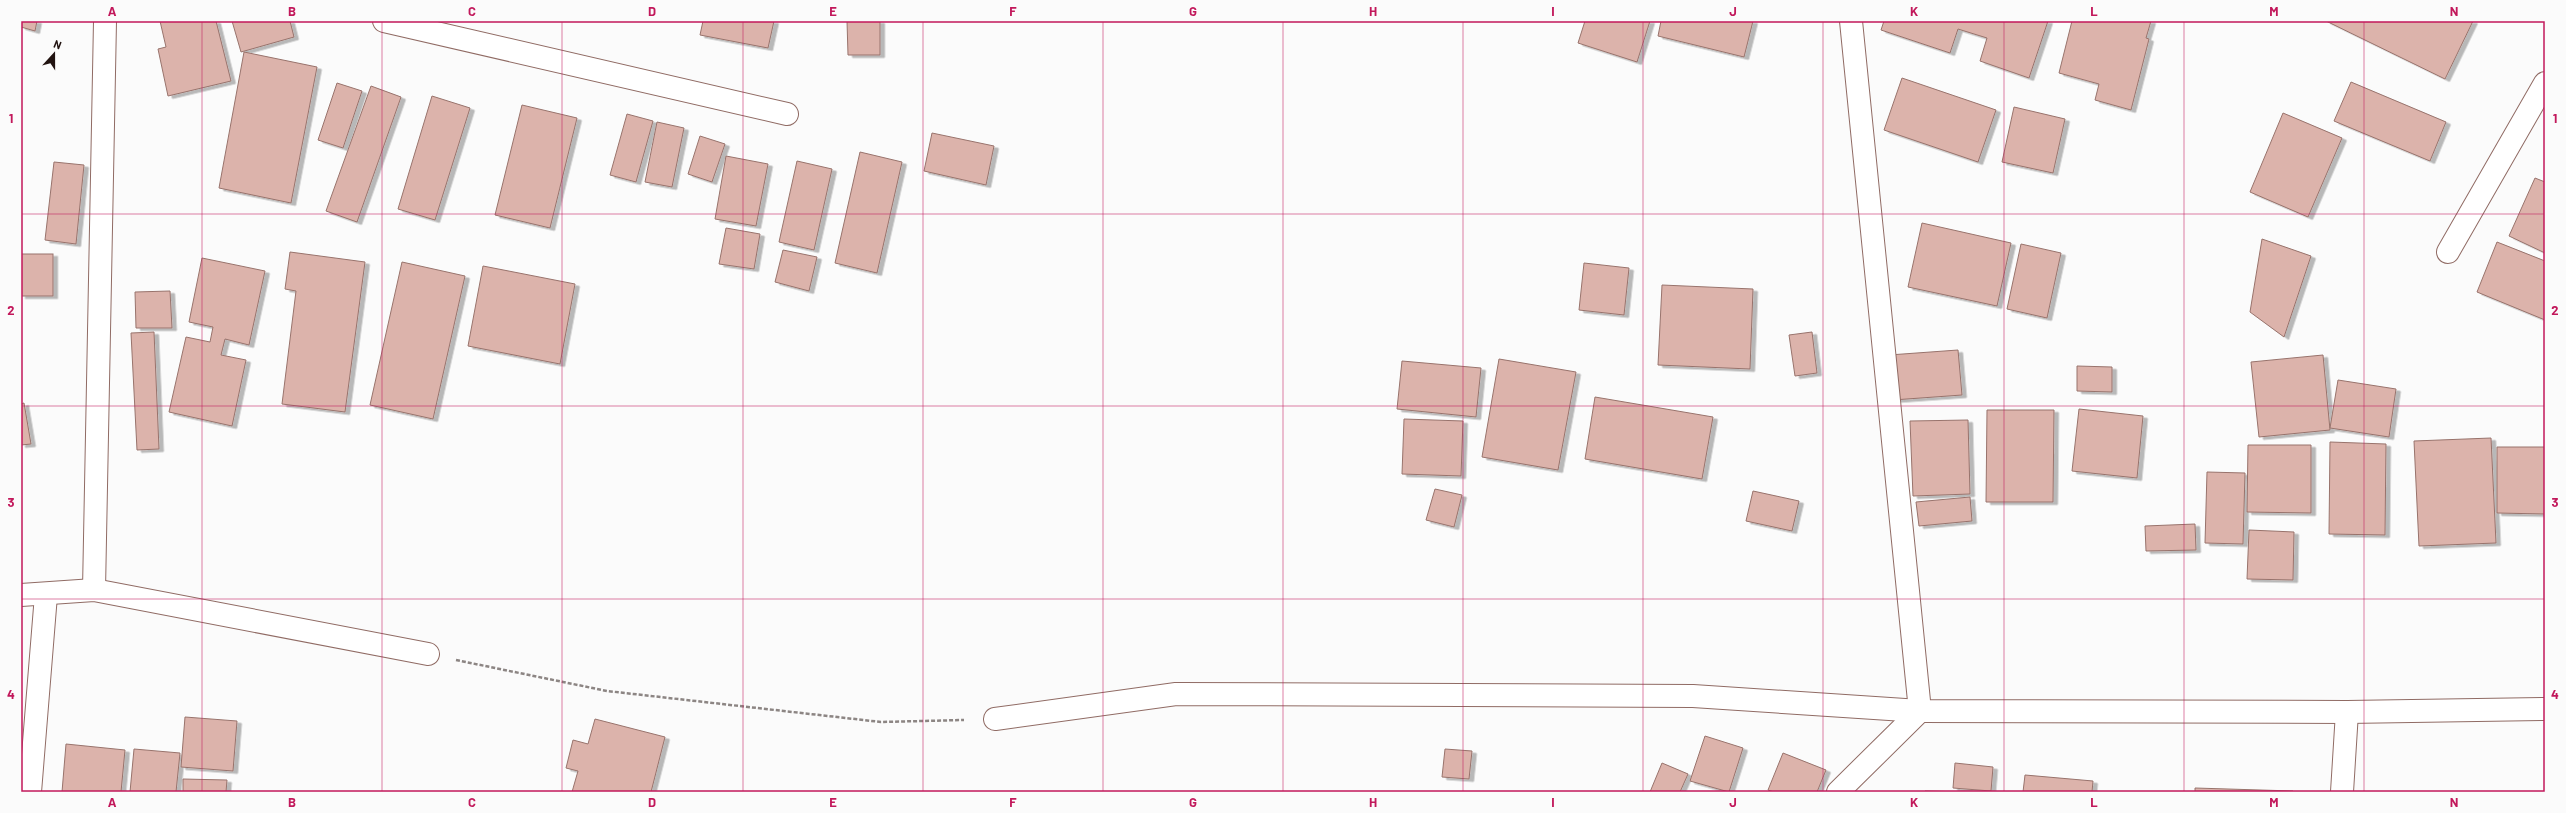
<svg xmlns="http://www.w3.org/2000/svg" width="2566" height="813" font-family="Barlow,sans-serif">
<style>
.building{fill:#dcb3ab;stroke:#98736c;filter:url(#shadow)}
.lines{fill:none;stroke-linecap:round;stroke-linejoin:round}
.street-casing{stroke:#906b64;stroke-width:24}
.path{stroke:#8c8583;stroke-width:2.5;stroke-dasharray:4 2;stroke-linecap:butt}
.street{stroke:#fff;stroke-width:22}
.grid{fill:none;stroke:#c2185b;stroke-width:1;stroke-opacity:0.55}
.neatline{fill:none;stroke:#c2185b;stroke-width:1.5}
.grid-label{font-size:13px;text-anchor:middle;font-weight:bold;fill:#c2185b}
</style>
<defs>
<filter id="shadow"><feDropShadow dx="4.5" dy="2.5" stdDeviation="0" flood-color="#0004"/></filter>
</defs>
<rect width="100%" height="100%" fill="#fbfbfb"/>
<g class="building">
<path d="M21,21H37L35,31L21,27Z"/>
<path d="M160,21H216L231,81L168,96L158,49L166,47Z"/>
<path d="M232,21H290L294,37L241,52Z"/>
<path d="M703,21H774L768,48L700,35Z"/>
<path d="M847,21H880V55H848Z"/>
<path d="M1585,21H1650L1637,62L1578,43Z"/>
<path d="M1661,21H1753L1744,57L1658,36Z"/>
<path d="M1884,21H2048L2029,78L1980,61L1987,38L1958,29L1950,53L1881,30Z"/>
<path d="M2072,21H2151L2146,38L2149,39L2131,110L2095,100L2099,84L2059,73Z"/>
<path d="M2326,21H2473L2445,79Z"/>
<path d="M244,52L317,67L291,203L219,188Z"/>
<path d="M1902,78L1996,110L1978,162L1884,130Z"/>
<path d="M2351,82L2446,122L2430,161L2334,121Z"/>
<path d="M337,83L362,91L343,148L318,140Z"/>
<path d="M371,86L401,97L357,222L326,211Z"/>
<path d="M432,96L470,108L435,220L398,209Z"/>
<path d="M522,105L577,118L550,228L495,215Z"/>
<path d="M2014,107L2065,119L2053,173L2002,162Z"/>
<path d="M2283,113L2342,138L2308,217L2250,192Z"/>
<path d="M627,114L653,121L636,182L610,175Z"/>
<path d="M657,122L684,128L672,187L645,182Z"/>
<path d="M932,133L994,146L986,185L924,171Z"/>
<path d="M700,136L725,144L712,182L688,174Z"/>
<path d="M860,152L902,162L877,273L835,263Z"/>
<path d="M726,156L768,164L756,226L715,219Z"/>
<path d="M797,161L832,169L814,250L779,242Z"/>
<path d="M54,162L84,165L76,244L45,240Z"/>
<path d="M2535,178L2545,182V253L2509,236Z"/>
<path d="M1922,223L2011,243L1997,306L1908,287Z"/>
<path d="M726,228L760,234L754,269L719,264Z"/>
<path d="M2262,239L2311,256L2284,337L2250,312Z"/>
<path d="M2497,242L2545,261V320L2477,292Z"/>
<path d="M2021,244L2061,253L2047,318L2007,309Z"/>
<path d="M783,250L817,257L809,291L775,282Z"/>
<path d="M290,252L365,262L345,412L282,404L296,291L285,289Z"/>
<rect x="21" y="254" width="32" height="42"/>
<path d="M202,258L265,271L249,345L225,339L221,355L246,360L232,426L169,412L186,337L210,342L213,327L189,322Z"/>
<path d="M402,262L465,276L433,419L370,405Z"/>
<path d="M1584,263L1629,268L1624,315L1579,310Z"/>
<path d="M483,266L575,284L560,364L468,346Z"/>
<path d="M1662,285L1753,289L1750,369L1658,365Z"/>
<path d="M170,291L172,328H136L135,292Z"/>
<path d="M154,332L159,449L137,450L131,333Z"/>
<path d="M1812,332L1817,373L1795,376L1789,335Z"/>
<path d="M1958,350L1962,395L1893,400L1889,355Z"/>
<path d="M2323,355L2330,430L2259,437L2251,362Z"/>
<path d="M1499,359L1576,372L1558,470L1482,457Z"/>
<path d="M1402,361L1481,368L1476,417L1397,409Z"/>
<path d="M2077,366L2112,367V392L2077,391Z"/>
<path d="M2338,380L2396,389L2389,437L2330,428Z"/>
<path d="M1595,397L1713,417L1702,479L1585,459Z"/>
<path d="M24,403L31,444L21,445V404Z"/>
<path d="M2079,409L2143,416L2137,478L2072,471Z"/>
<path d="M1987,410H2054L2053,502H1986Z"/>
<path d="M1404,419L1463,421L1461,476L1402,474Z"/>
<path d="M1968,420L1970,494L1913,496L1910,421Z"/>
<path d="M2491,438L2496,543L2419,546L2414,441Z"/>
<path d="M2330,442L2386,444L2385,535L2329,534Z"/>
<path d="M2248,445H2311V513L2247,512Z"/>
<path d="M2497,447H2545V514L2497,513Z"/>
<path d="M2207,472L2245,473L2243,544L2205,543Z"/>
<path d="M1435,489L1462,495L1454,527L1426,520Z"/>
<path d="M1753,491L1799,501L1792,531L1746,521Z"/>
<path d="M1970,497L1972,521L1919,526L1916,502Z"/>
<path d="M2195,524L2196,550L2146,551L2145,526Z"/>
<path d="M2249,530L2294,532L2293,580L2247,579Z"/>
<path d="M185,717L237,721L233,771L181,767Z"/>
<path d="M595,719L665,737L651,792H572L578,771L566,768L573,740L588,744Z"/>
<path d="M1705,736L1743,748L1729,792L1690,781Z"/>
<path d="M66,744L125,750L121,792H62Z"/>
<path d="M134,749L180,753L176,792H130Z"/>
<path d="M1445,749L1472,751L1469,779L1442,777Z"/>
<path d="M1783,753L1826,770L1817,792H1774L1768,790Z"/>
<path d="M1662,763L1688,774L1680,792H1650Z"/>
<path d="M1955,763L1993,767L1991,791L1953,788Z"/>
<path d="M2025,775L2093,781L2092,792H2023Z"/>
<path d="M183,779L227,780L226,792H183Z"/>
<path d="M2195,788L2293,791V792H2195Z"/>
<path d="M1925,791L1967,792H1925Z"/>
</g>
<g class="lines">
<defs>
<g id="street">
<path d="M384,21L787,114"/>
<path d="M2448,252L2545,83"/>
<path d="M94,590L105,21"/>
<path d="M21,595L94,590L428,654"/>
<path d="M995,719L1176,694L1693,696L1920,711L2347,712L2545,709"/>
<path d="M30,792L46,595"/>
<path d="M1838,792L1920,711L1851,21"/>
<path d="M2342,792L2347,712"/>
</g>
</defs>
<use href="#street" class="street-casing"/>
<path class="path" d="M456,660L607,691L881,722L964,720"/>
<use href="#street" class="street"/>
</g>
<path class="grid" d="M202,21V792M382,21V792M562,21V792M743,21V792M923,21V792M1103,21V792M1283,21V792M1463,21V792M1643,21V792M1823,21V792M2004,21V792M2184,21V792M2364,21V792M21,214H2545M21,406H2545M21,599H2545"/>
<rect width="2566" height="813" fill="none" stroke="#fbfbfb" stroke-width="44"/>
<g transform="translate(54 54) rotate(21)" stroke="#fbfbfb" stroke-width="3" paint-order="stroke">
<path d="M0-3L7 15L0 10L-7 15Z" fill="#211310"/>
<text y="-6" font-size="11" font-weight="bold" text-anchor="middle" fill="#211310">N</text>
</g>
<rect x="22" y="22" width="2522" height="769" class="neatline"/>
<g class="grid-label">
<text x="112" y="16">A</text>
<text x="292" y="16">B</text>
<text x="472" y="16">C</text>
<text x="652" y="16">D</text>
<text x="833" y="16">E</text>
<text x="1013" y="16">F</text>
<text x="1193" y="16">G</text>
<text x="1373" y="16">H</text>
<text x="1553" y="16">I</text>
<text x="1733" y="16">J</text>
<text x="1914" y="16">K</text>
<text x="2094" y="16">L</text>
<text x="2274" y="16">M</text>
<text x="2454" y="16">N</text>
<text x="11" y="123">1</text>
<text x="2555" y="123">1</text>
<text x="11" y="315">2</text>
<text x="2555" y="315">2</text>
<text x="11" y="507">3</text>
<text x="2555" y="507">3</text>
<text x="11" y="699">4</text>
<text x="2555" y="699">4</text>
<text x="112" y="807">A</text>
<text x="292" y="807">B</text>
<text x="472" y="807">C</text>
<text x="652" y="807">D</text>
<text x="833" y="807">E</text>
<text x="1013" y="807">F</text>
<text x="1193" y="807">G</text>
<text x="1373" y="807">H</text>
<text x="1553" y="807">I</text>
<text x="1733" y="807">J</text>
<text x="1914" y="807">K</text>
<text x="2094" y="807">L</text>
<text x="2274" y="807">M</text>
<text x="2454" y="807">N</text>
</g>
</svg>
